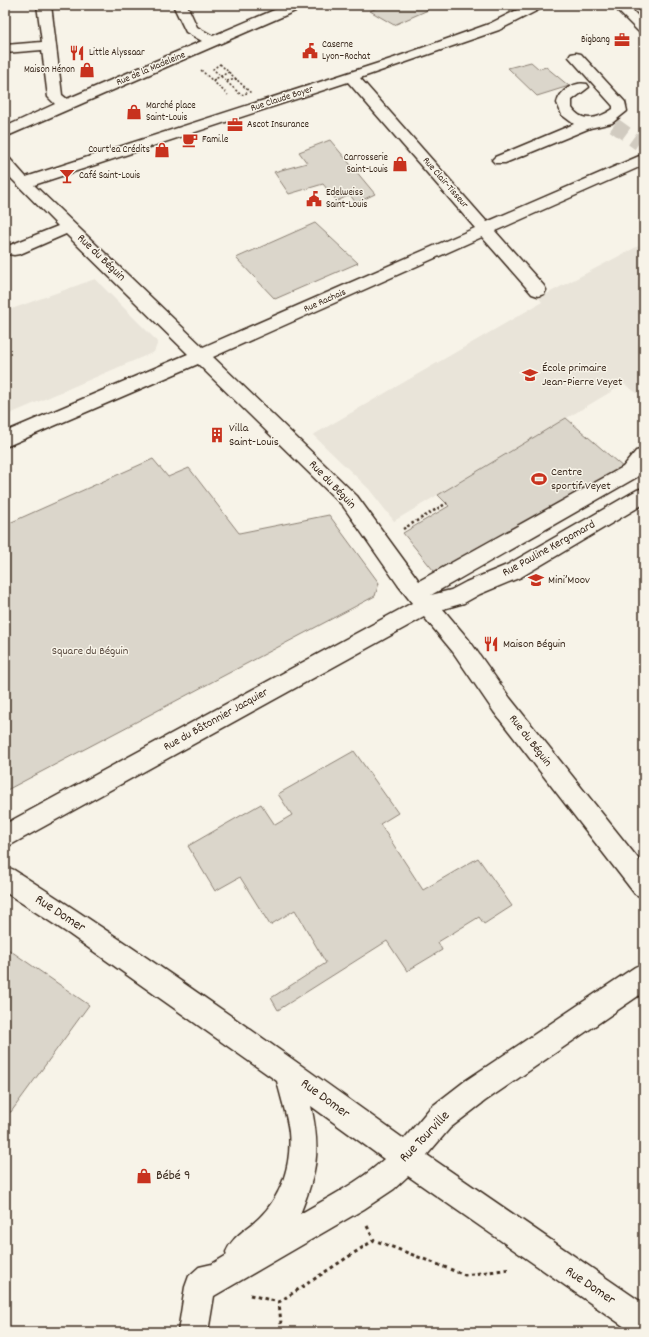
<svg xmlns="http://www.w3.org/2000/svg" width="649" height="1337" font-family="Dekko,sans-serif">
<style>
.built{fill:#e9e4d9}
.green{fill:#dbd6cb;stroke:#8b8074}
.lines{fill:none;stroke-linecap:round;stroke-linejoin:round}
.minor-tunnel{stroke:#d1cbc0;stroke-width:15;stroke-dasharray:15 8;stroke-linecap:butt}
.minor-casing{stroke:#3b2a1e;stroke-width:3}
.major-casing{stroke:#3b2a1e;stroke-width:3}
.path-far2{stroke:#3b2a1e;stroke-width:1.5;stroke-dasharray:2 2;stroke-linecap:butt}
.path-far1{stroke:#3b2a1e;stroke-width:2.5;stroke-dasharray:2.5 2.5;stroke-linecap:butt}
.path{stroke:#3b2a1e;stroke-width:3;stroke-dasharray:3.5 3.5;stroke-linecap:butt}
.minor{fill:#f7f3e8;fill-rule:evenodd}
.major{fill:#f7f3e8;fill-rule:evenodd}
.labels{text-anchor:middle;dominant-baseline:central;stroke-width:3;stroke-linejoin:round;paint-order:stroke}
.far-poi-label{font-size:10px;fill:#3b2a1e;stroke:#f7f3e8;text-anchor:start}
.far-street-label{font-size:10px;fill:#3b2a1e;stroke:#f7f3e8}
.street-label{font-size:12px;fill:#3b2a1e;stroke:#f7f3e8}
.poi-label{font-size:12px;fill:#3b2a1e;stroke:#f7f3e8;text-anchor:start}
.park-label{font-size:12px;fill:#5b4c41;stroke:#f7f3e8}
.near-street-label{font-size:14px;fill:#3b2a1e;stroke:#f7f3e8}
.near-poi-label{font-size:14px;fill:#3b2a1e;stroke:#f7f3e8;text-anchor:start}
</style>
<rect width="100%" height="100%" fill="#f7f3e8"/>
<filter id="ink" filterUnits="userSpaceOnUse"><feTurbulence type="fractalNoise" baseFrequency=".025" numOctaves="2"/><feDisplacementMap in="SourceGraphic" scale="8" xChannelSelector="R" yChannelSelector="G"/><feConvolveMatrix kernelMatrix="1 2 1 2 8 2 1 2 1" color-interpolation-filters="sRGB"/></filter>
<g filter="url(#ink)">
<g class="built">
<path d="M644,243V398L624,384L394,521L369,489L313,435L542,302L539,298Z"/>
<path d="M95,279L158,342L154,352L5,416V309L6,311Z"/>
</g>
<g class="green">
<path d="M384,5H420L428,10L394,25L370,11Z"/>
<path d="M531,62L539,69L546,67L569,86L537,96L508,68Z"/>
<path d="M330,140L375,194L356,203L350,195L337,201L323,184L289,194L274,172L307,163L299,152Z"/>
<path d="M315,223L358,263L275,299L236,258Z"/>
<path d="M566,418L624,468L438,576L403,533L449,506L438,495Z"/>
<path d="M153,459L168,477L189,468L239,533L329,515L379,583L375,596L5,791V525Z"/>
<path d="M354,751L398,813L380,824L423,890L478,858L512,906L484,924L479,917L438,942L442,950L407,971L387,941L278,1010L271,998L326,963L295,910L270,925L240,877L215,891L188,846L261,804L275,825L292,815L278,794Z"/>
<path d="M5,947L89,1005L11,1112H5Z"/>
</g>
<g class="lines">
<path class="minor-tunnel" d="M614,125L639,143"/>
<defs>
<g id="minor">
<path d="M37,5H51L62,95L67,99L202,41L186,32L173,5H187L197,27L213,36L286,5H304L302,8L5,137V127L55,104L48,97L42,50L5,53V45L42,42Z"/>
<path d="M527,5H544L542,8L499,30L360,78L487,222L644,154V165L495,231L544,286L546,290L544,294L538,296L532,294L482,237L213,357L357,496L419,581L623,467L636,451L644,449V468L637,477L431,595L451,590L466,582L507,565L637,490L644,488V504L521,577L480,594L464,603L443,609L469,640L510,698L644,866V898L635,894L494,712L453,652L424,617L5,848V824L412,603L398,585L343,506L198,364L5,447V432L188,354L66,234L20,254L14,255L8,254L6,250L8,246L58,226L5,172V157L10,159L26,177L394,58L489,24ZM348,82L475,228L203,347L34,185Z"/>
<path d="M576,53L581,54L625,102L627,111L612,123L590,128L505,163H495L492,160L495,157L574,124L562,115L557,103C560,91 574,81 587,84L589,87L572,100V108C582,124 600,118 613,109V106L569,57L571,54Z"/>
<path d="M5,866L14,870C147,955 276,1047 404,1139L430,1108L465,1081L635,967L644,963V992L485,1101L450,1128L427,1155L644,1304V1332H632L408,1176L394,1189L364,1209L214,1296L208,1332H178L185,1287L189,1276L199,1267L212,1264L227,1255L226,1252C233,1235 247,1230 259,1218C282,1196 292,1163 289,1132C287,1115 281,1098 277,1081L69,934L5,892ZM311,1106L384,1159C360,1182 329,1197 300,1214C317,1172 321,1150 311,1106Z"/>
</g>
<path id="major" d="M612,5H627L644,22V33L639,32Z"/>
</defs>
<use href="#minor" class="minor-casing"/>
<use href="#major" class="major-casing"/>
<g class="path-far2">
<path d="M220,64L250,92L241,95L213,69Z"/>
<path d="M201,70L228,95"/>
<path d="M213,80L229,72"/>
<path d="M227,81L237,79"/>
</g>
<path class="path-far1" d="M403,529L447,503"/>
<g class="path">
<path d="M367,1226L374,1240"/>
<path d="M250,1295L279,1302"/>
<path d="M281,1324L279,1302L374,1240L465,1275L511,1269"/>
</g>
<use href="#minor" class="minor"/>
<use href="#major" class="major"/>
</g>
</g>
<defs>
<symbol id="office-bare" viewBox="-9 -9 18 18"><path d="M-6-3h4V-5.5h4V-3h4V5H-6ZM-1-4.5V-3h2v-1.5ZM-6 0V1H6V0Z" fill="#c8321e" stroke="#f7f3e8" stroke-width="2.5" paint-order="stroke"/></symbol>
<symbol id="civic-bare" viewBox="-9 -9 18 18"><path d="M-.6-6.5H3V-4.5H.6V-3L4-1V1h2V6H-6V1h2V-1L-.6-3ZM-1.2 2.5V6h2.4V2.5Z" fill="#c8321e" stroke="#f7f3e8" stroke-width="2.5" paint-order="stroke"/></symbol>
<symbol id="restaurant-bare" viewBox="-9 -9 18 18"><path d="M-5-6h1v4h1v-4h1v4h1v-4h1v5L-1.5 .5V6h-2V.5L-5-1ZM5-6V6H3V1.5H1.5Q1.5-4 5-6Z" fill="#c8321e" stroke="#f7f3e8" stroke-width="2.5" paint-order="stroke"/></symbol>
<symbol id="shop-bare" viewBox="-9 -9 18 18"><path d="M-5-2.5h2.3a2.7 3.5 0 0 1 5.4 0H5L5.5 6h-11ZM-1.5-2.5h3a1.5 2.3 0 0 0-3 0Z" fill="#c8321e" stroke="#f7f3e8" stroke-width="2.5" paint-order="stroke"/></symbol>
<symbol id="cafe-bare" viewBox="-9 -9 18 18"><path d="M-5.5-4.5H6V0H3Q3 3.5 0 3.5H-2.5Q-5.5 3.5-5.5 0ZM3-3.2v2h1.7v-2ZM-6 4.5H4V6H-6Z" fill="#c8321e" stroke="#f7f3e8" stroke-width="2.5" paint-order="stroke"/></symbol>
<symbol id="bar-bare" viewBox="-9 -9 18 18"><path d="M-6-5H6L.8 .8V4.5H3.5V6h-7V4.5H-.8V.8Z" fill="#c8321e" stroke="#f7f3e8" stroke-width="2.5" paint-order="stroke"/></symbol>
<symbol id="school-bare" viewBox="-9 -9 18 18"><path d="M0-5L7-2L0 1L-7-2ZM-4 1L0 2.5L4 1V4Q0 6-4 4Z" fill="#c8321e" stroke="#f7f3e8" stroke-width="2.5" paint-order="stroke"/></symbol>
<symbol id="building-bare" viewBox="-9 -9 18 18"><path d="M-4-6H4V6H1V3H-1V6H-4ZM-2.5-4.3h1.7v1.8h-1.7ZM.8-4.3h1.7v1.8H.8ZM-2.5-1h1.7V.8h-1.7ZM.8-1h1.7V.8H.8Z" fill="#c8321e" stroke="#f7f3e8" stroke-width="2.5" paint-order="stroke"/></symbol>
<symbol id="stadium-bare" viewBox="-9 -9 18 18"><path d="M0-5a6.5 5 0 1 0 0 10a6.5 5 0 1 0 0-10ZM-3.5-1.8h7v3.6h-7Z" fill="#c8321e" stroke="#f7f3e8" stroke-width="2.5" paint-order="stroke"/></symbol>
</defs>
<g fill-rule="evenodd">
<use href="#office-bare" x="611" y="29" width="22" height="22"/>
<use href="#civic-bare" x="299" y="40" width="22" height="22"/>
<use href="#restaurant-bare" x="66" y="42" width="22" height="22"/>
<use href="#shop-bare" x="76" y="59" width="22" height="22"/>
<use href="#shop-bare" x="123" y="101" width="22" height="22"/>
<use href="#office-bare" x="224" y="114" width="22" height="22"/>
<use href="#cafe-bare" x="179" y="129" width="22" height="22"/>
<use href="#shop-bare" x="151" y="139" width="22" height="22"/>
<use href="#shop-bare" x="389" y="153" width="22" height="22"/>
<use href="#bar-bare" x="56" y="165" width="22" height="22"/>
<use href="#civic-bare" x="303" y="188" width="22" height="22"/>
<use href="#school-bare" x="519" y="364" width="22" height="22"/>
<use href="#building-bare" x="206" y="424" width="22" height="22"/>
<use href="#stadium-bare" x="528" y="468" width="22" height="22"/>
<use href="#school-bare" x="525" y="569" width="22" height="22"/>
<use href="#restaurant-bare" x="480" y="633" width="22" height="22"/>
<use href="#shop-bare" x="133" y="1165" width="22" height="22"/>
</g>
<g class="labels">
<g class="far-poi-label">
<text x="610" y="40" text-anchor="end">Bigbang</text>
<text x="322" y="45">Caserne<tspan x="322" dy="12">Lyon–Rochat</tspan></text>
<text x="89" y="53">Little Alyssaar</text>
<text x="75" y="70" text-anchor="end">Maison Hénon</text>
<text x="146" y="106">Marché place<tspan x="146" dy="12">Saint-Louis</tspan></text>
<text x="247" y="125">Ascot Insurance</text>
<text x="202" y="140">Fami.le</text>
<text x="150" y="150" text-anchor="end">Court'ea Crédits</text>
<text x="388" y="158" text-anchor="end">Carrosserie<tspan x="388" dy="12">Saint-Louis</tspan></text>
<text x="79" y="176">Café Saint-Louis</text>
<text x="326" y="193">Edelweiss<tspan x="326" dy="12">Saint-Louis</tspan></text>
</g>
<g class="far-street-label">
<text transform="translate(151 69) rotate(-23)">Rue de la Madeleine</text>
<text transform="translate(282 99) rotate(-18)">Rue Claude Boyer</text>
<text transform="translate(445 183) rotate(49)">Rue Clair-Tisseur</text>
<text transform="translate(325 301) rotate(-24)">Rue Rachais</text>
</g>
<g class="street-label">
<text transform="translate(101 258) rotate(44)">Rue du Béguin</text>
<text transform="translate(332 485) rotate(46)">Rue du Béguin</text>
<text transform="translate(549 549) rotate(-29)">Rue Pauline Kergomard</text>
<text transform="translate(216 720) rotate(-29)">Rue du Bâtonnier Jacquier</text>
<text transform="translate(530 741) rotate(52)">Rue du Béguin</text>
</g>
<g class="poi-label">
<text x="542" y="368">École primaire<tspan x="542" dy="14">Jean-Pierre Veyet</tspan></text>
<text x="229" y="428">Villa<tspan x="229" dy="14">Saint-Louis</tspan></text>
<text x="551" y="472">Centre<tspan x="551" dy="14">sportif Veyet</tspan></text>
<text x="548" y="580">Mini’Moov</text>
<text x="503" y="644">Maison Béguin</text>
</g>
<g class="park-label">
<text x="90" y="651">Square du Béguin</text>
</g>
<g class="near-street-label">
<text transform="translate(60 914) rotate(33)">Rue Domer</text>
<text transform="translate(325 1099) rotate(36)">Rue Domer</text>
<text transform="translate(425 1137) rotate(-46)">Rue Tourville</text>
<text transform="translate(590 1286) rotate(34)">Rue Domer</text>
</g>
<g class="near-poi-label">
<text x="156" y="1176">Bébé 9</text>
</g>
</g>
<rect width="649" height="1337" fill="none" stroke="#f7f3e8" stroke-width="20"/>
<rect x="10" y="10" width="629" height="1317" fill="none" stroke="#3b2a1e" stroke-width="1.5" filter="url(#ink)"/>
</svg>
